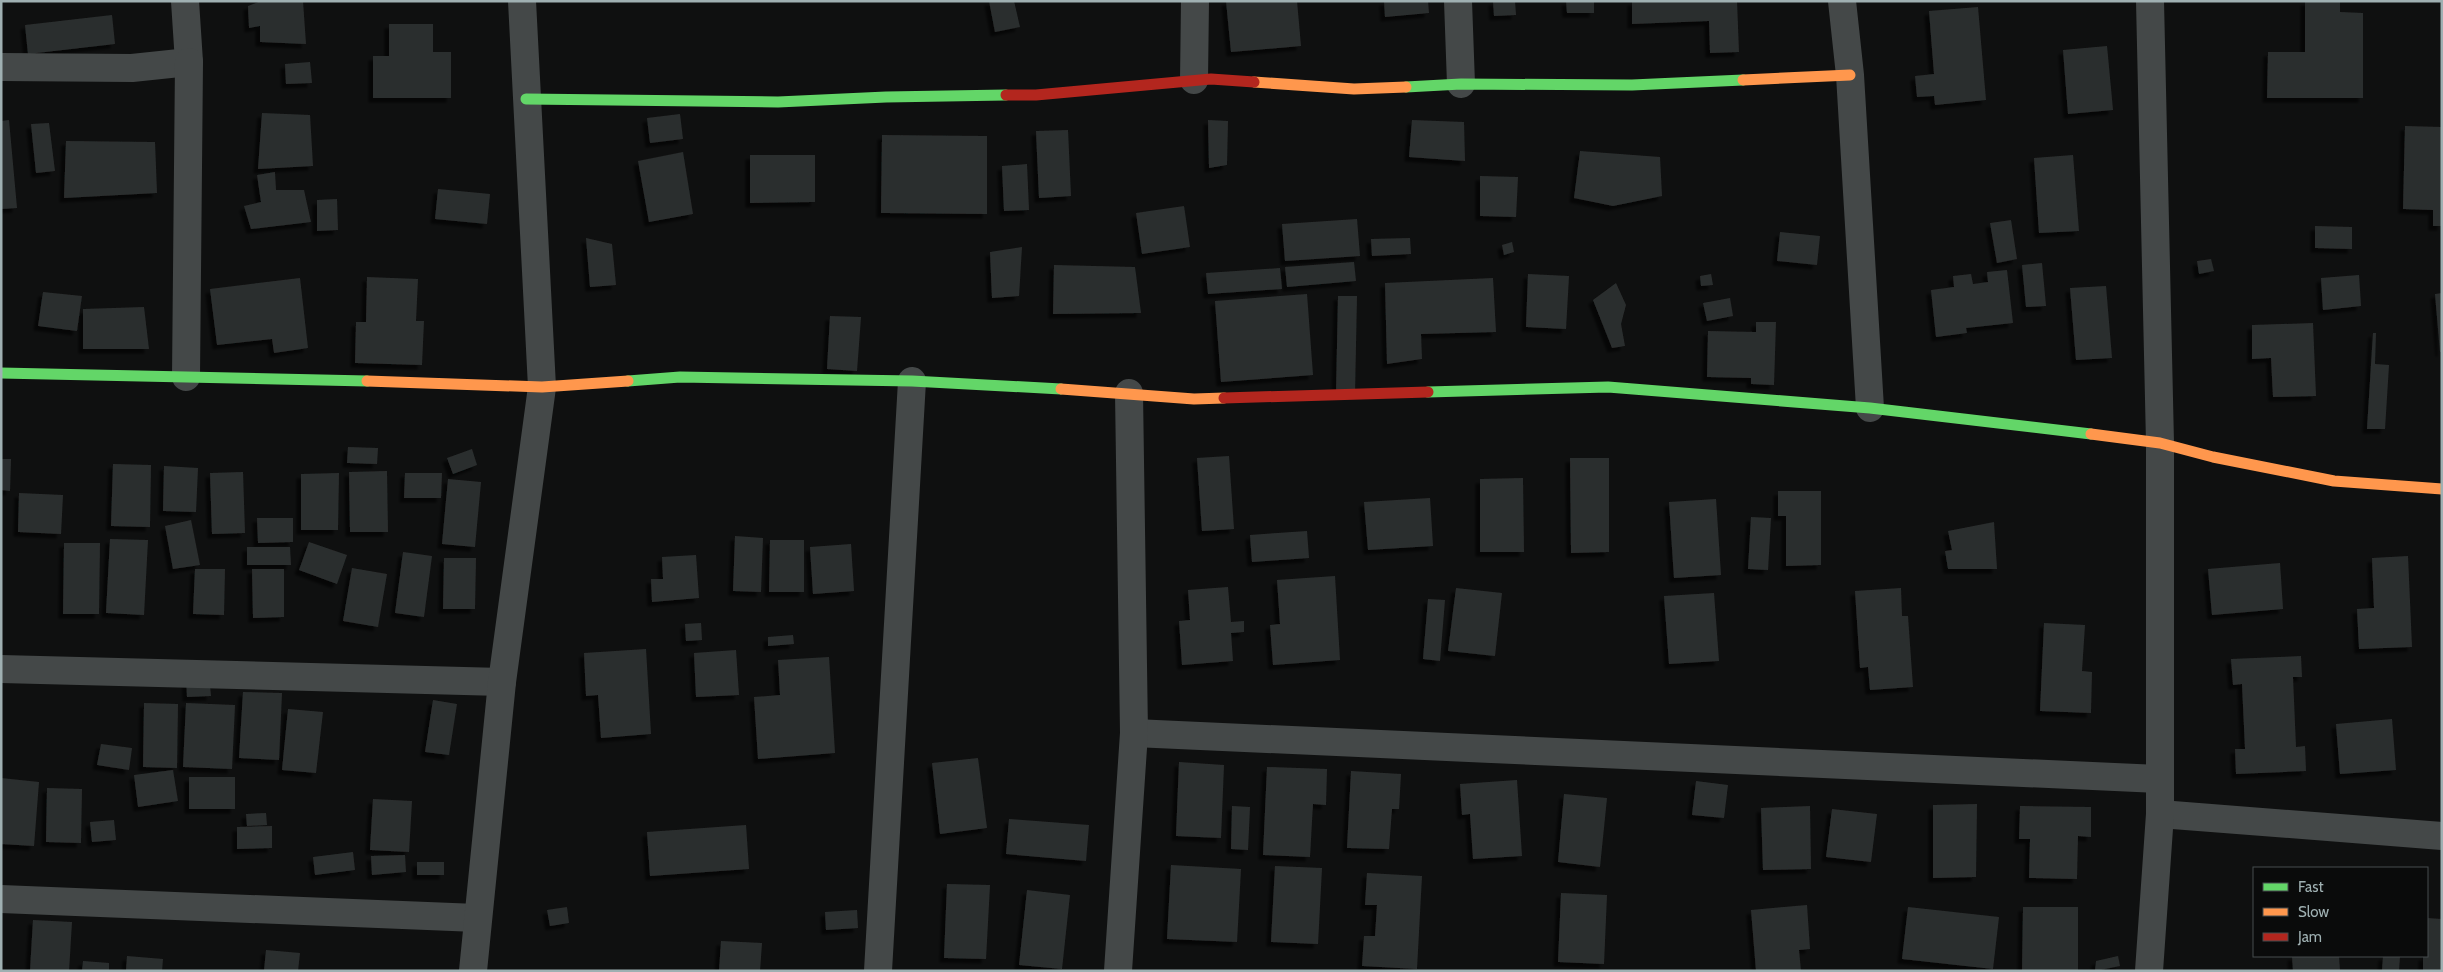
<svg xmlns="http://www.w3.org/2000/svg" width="2443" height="972" font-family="Cabin,sans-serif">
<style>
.building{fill:#2b2e2e;filter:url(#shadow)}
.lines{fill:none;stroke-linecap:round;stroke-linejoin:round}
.street{stroke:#444848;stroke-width:28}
.fast{stroke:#63d668;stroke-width:11}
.slow{stroke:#ff974d;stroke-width:11}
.jam{stroke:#b3261e;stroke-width:11}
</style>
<defs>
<filter id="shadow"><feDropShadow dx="-4.5" dy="4.5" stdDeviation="1" flood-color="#0009"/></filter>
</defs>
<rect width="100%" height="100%" fill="#0f1010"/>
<g class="building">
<path d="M261,1H303L306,44L260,42V26L249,28L248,6Z"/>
<path d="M989,1H1014L1020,27L995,32Z"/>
<path d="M1226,1H1297L1301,46L1231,52Z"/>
<path d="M1384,1H1428L1429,13L1385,17Z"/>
<path d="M1493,1H1515L1516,15L1494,16Z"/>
<path d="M1566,1H1594V13H1567Z"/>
<path d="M1632,1H1737L1739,52L1710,53L1709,21L1632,24Z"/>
<path d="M2305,1H2340V12L2363,13V98H2267L2268,52H2305Z"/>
<path d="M1978,7L1986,100L1935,105L1934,96L1917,97L1915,76L1934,74L1929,11Z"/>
<path d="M112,15L115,44L28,54L25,25Z"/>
<path d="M389,24H433V52H451V98H373V56H389Z"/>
<path d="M2107,46L2113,110L2068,114L2063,50Z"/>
<path d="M310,62L312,83L286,84L285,64Z"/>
<path d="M262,113L310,115L313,166L258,169Z"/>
<path d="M680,114L683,139L650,143L647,118Z"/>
<path d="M9,120L17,208L1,209V121Z"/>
<path d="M1208,120L1228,121L1227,165L1209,168Z"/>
<path d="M1412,120L1464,122L1465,161L1409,157Z"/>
<path d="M49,123L55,171L36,173L31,124Z"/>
<path d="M2405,126L2442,127V226H2433V210L2403,209Z"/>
<path d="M1068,130L1071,196L1039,198L1036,131Z"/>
<path d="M882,135L987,136V214L881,213Z"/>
<path d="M66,141L155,142L157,193L64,198Z"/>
<path d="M1580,151L1660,157L1662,196L1613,206L1574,198Z"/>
<path d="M683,152L693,214L649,222L638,161Z"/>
<path d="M750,155H815V202L750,203Z"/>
<path d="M2073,155L2079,231L2039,233L2034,158Z"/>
<path d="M1027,164L1029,210L1004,211L1002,166Z"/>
<path d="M275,172L276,190H304L311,222L251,229L244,206L261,202L257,175Z"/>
<path d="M1480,176L1518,177L1516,217L1480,216Z"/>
<path d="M438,189L490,194L487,224L435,219Z"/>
<path d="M337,199L338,230L317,231V200Z"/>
<path d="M1184,206L1190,247L1142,254L1136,213Z"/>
<path d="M1357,219L1360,256L1285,261L1282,224Z"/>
<path d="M2011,220L2017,259L1997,263L1990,223Z"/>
<path d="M2315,226L2352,227V249L2315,248Z"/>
<path d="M1780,232L1820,236L1817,265L1777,261Z"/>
<path d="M586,238L612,244L616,285L590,287Z"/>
<path d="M1410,238L1411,254L1372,256L1371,239Z"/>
<path d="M1512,242L1514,252L1504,255L1502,245Z"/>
<path d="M1022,247L1019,296L992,298L990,252Z"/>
<path d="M2211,259L2214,271L2199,274L2197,261Z"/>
<path d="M1354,262L1356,281L1287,287L1285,267Z"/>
<path d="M2042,263L2046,306L2026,307L2022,265Z"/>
<path d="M1054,265L1135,267L1141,313L1053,314Z"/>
<path d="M1280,268L1282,289L1208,294L1206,273Z"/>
<path d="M2007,270L2013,323L1966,328L1967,333L1936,337L1931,290L1954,287L1953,276L1971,274L1973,284L1988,282L1987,272Z"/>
<path d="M1528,274L1569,276L1566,329L1526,327Z"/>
<path d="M1711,274L1713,285L1701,286L1700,276Z"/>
<path d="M2359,275L2361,306L2323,310L2321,278Z"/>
<path d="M367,277L418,279L416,321H424L422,365L355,363L356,322H366Z"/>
<path d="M300,278L308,348L274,353L272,339L217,345L210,289Z"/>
<path d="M1493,278L1496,332L1421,334L1422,359L1387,364L1385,283Z"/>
<path d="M1616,283L1626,305L1621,324L1625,346L1612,348L1593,300Z"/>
<path d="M2106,286L2112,358L2076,360L2070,288Z"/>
<path d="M43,292L82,296L77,331L38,326Z"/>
<path d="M2442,293V352H2440L2435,294Z"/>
<path d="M1307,294L1313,375L1221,382L1215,301Z"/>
<path d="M1338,296H1357L1355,394H1336Z"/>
<path d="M1730,298L1733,316L1707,321L1703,303Z"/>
<path d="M144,307L149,349H83V309Z"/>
<path d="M830,316L861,317L857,371L827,369Z"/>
<path d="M1756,322H1776L1774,385L1751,384V378L1707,377L1708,331L1756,332Z"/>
<path d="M2313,323L2316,396L2273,397L2271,358L2252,359V325Z"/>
<path d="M2373,333H2376L2375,364L2389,365L2385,429H2367Z"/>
<path d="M348,447L378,448L377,464L347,463Z"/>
<path d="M472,449L477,465L453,474L447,458Z"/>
<path d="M1229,456L1234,529L1202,531L1197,458Z"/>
<path d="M1570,458H1609V552L1571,553Z"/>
<path d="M1,459H11L10,491L1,490Z"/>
<path d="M113,464L151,465L150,527L111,526Z"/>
<path d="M164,466L198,468L196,512L163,511Z"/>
<path d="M387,471L388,532H350L349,472Z"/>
<path d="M243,472L245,533L212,534L210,473Z"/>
<path d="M339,473L338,530H301V474Z"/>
<path d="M405,473H442L441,498H404Z"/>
<path d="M1523,478L1524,552H1480V479Z"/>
<path d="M448,479L481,482L475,547L442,544Z"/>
<path d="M1778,491H1821V565L1786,566V516H1778Z"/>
<path d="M19,493L63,495L61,534L18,532Z"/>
<path d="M1430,498L1433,546L1368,550L1364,502Z"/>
<path d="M1716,499L1721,575L1674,578L1669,502Z"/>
<path d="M1751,517L1771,518L1768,570L1748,569Z"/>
<path d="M257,518H293V542L258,543Z"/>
<path d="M191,520L200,565L173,569L165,526Z"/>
<path d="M1994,522L1997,569H1948L1945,551L1952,550L1948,531Z"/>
<path d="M1307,531L1309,558L1252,562L1250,535Z"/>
<path d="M735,536L763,538L761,592L733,591Z"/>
<path d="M110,539L148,540L144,615L106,613Z"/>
<path d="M770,540H804V592H769Z"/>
<path d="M309,542L347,555L337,584L299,570Z"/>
<path d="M64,543H100L99,614H63Z"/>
<path d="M851,544L854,591L813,594L810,547Z"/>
<path d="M247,547H290L291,565H247Z"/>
<path d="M403,552L432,556L424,617L395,613Z"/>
<path d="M696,555L699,598L652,602L651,579H663L662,557Z"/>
<path d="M2408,556L2412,647L2359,649L2357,609L2374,608L2372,558Z"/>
<path d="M444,558H476L475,609H443Z"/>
<path d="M2280,563L2283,609L2212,615L2208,569Z"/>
<path d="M352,568L387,574L378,627L343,621Z"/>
<path d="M195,569H225L224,615L193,614Z"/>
<path d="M252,569H284V617L253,618Z"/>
<path d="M1335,576L1340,660L1273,665L1270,625L1280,624L1277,580Z"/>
<path d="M1228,587L1231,622L1244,621V632L1231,633L1233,661L1182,665L1179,621L1190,620L1188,590Z"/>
<path d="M1456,588L1502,593L1495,656L1448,651Z"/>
<path d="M1901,588L1902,616H1908L1913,687L1870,690L1868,667L1860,668L1855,591Z"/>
<path d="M1714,593L1719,661L1669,664L1664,596Z"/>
<path d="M1428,599L1445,600L1440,661L1423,659Z"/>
<path d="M701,623L702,640L686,641L685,624Z"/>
<path d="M2044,623L2085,625L2082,671L2092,672L2091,713L2040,711Z"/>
<path d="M793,635L794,644L768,646V637Z"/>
<path d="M646,649L651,734L601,738L598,695L586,696L584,653Z"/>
<path d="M736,650L739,695L696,697L694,653Z"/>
<path d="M2301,656L2302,677H2293L2296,747L2305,746L2306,771L2236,774L2235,749H2245L2242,684L2233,685L2231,659Z"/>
<path d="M829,657L835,753L758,759L754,697L780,695L778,660Z"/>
<path d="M209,674L211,696L187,697L186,676Z"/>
<path d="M243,692L282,693L279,760L239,758Z"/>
<path d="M433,700L457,704L449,755L425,752Z"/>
<path d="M144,703L178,704L177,768L143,767Z"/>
<path d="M186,703L235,705L232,769L183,767Z"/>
<path d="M288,709L323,712L316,773L282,770Z"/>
<path d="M2392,719L2396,770L2340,774L2336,724Z"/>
<path d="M101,744L132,748L129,770L97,765Z"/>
<path d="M978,758L987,828L940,834L932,763Z"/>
<path d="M1179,762L1224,765L1221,838L1176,836Z"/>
<path d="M1267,767L1327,769L1326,805L1313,804L1310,857L1263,855Z"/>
<path d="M173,770L178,801L138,807L134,775Z"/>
<path d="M1351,771L1401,774L1399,809H1392L1389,849L1347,848Z"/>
<rect x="189" y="777" width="46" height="32"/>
<path d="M1,778L39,782L34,846L1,844Z"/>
<path d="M1517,780L1522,856L1473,859L1470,814L1462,815L1460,784Z"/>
<path d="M1696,781L1728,785L1724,818L1692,815Z"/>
<path d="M47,788L82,789L81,843L46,842Z"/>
<path d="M1564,794L1607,798L1600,867L1558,862Z"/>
<path d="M373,799L412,801L409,852L370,850Z"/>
<path d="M1977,804L1976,877L1933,878V805Z"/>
<path d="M1232,806L1250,807L1248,850L1231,849Z"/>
<path d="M1810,806L1811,869L1763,870L1761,808Z"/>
<path d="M2020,806L2091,807V837L2078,836L2077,879L2029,878L2030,839H2019Z"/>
<path d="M1832,809L1877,814L1871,862L1826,857Z"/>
<path d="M266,813L267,825L247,826L246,814Z"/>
<path d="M1009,819L1089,825L1086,861L1006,854Z"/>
<path d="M114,820L116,840L92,842L90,822Z"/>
<path d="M746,825L749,869L650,876L647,832Z"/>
<path d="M272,826V848L237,849V827Z"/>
<path d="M353,852L355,870L315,875L313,857Z"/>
<path d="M405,855L406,872L372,875L371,856Z"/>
<rect x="417" y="862" width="27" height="13"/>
<path d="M1171,865L1241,869L1237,942L1167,939Z"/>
<path d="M1275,866L1322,868L1318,944L1271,942Z"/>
<path d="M1367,873L1422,876L1417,969L1362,966L1364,936H1375L1377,905H1365Z"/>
<path d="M947,884L990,885L986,959L944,958Z"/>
<path d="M1027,890L1070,895L1062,969L1019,965Z"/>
<path d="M1561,893L1607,895L1604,964L1558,962Z"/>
<path d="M1807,905L1810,949L1799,950L1801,971H1756L1751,910Z"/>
<path d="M567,907L569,923L550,926L547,910Z"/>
<path d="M1908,907L1999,917L1993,969L1902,959Z"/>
<path d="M2023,907H2078V971H2022Z"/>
<path d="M857,910L858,928L826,930L825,912Z"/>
<path d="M2427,918L2442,919V971H2423V956H2427Z"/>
<path d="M33,920L72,922L69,971H30Z"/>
<path d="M721,941L762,943L760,971H719Z"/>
<path d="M266,950L300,953L298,971H264Z"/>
<path d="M127,956L163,959L162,971H126Z"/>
<path d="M2118,956L2120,966L2095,971L2096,961Z"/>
<path d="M2292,956H2339L2340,971H2293Z"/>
<path d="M2383,956H2400L2399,971H2382Z"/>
<path d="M83,961L109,963V971H82Z"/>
</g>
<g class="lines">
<g class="street">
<path d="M1458,1L1461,84"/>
<path d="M1842,1L1850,75L1870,408"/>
<path d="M1,67L132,68L189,62L185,1"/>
<path d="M1194,80L1195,1"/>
<path d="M186,377L189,62"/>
<path d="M1,669L502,682"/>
<path d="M1134,733L2159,779"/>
<path d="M2160,814L2442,836"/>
<path d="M1,899L477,918"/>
<path d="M473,971L502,682L542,387L522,1"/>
<path d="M878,971L912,381"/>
<path d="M1118,971L1134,733L1129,393"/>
<path d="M2149,971L2160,814V443L2150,1"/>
</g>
<g class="fast">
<path d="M1406,87L1461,84L1632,85L1743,80"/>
<path d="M526,99L778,102L886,97L1006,95"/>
<path d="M1,373L367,381"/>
<path d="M628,381L680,377L912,381L1061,389"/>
<path d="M1428,392L1608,387L1870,408L2091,434"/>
</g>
<g class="slow">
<path d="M1743,80L1850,75"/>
<path d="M1254,82L1354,89L1406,87"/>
<path d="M367,381L542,387L628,381"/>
<path d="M1061,389L1194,399L1224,398"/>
<path d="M2091,434L2160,443L2213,457L2334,481L2442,489"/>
</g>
<g class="jam">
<path d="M1006,95H1036L1211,79L1254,82"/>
<path d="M1224,398L1428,392"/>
</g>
</g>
<rect width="2443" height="972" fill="none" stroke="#9fb0b2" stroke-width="5"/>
<rect x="2253" y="867" width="175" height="90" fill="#0a0b0b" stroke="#464d4e"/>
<rect x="2263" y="883" width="25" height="8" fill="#63d668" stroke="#464d4e"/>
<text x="2298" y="892" font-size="15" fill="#9fb0b2">Fast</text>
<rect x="2263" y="908" width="25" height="8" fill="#ff974d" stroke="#464d4e"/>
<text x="2298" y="917" font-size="15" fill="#9fb0b2">Slow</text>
<rect x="2263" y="933" width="25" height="8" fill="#b3261e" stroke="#464d4e"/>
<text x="2298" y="942" font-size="15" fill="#9fb0b2">Jam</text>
</svg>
